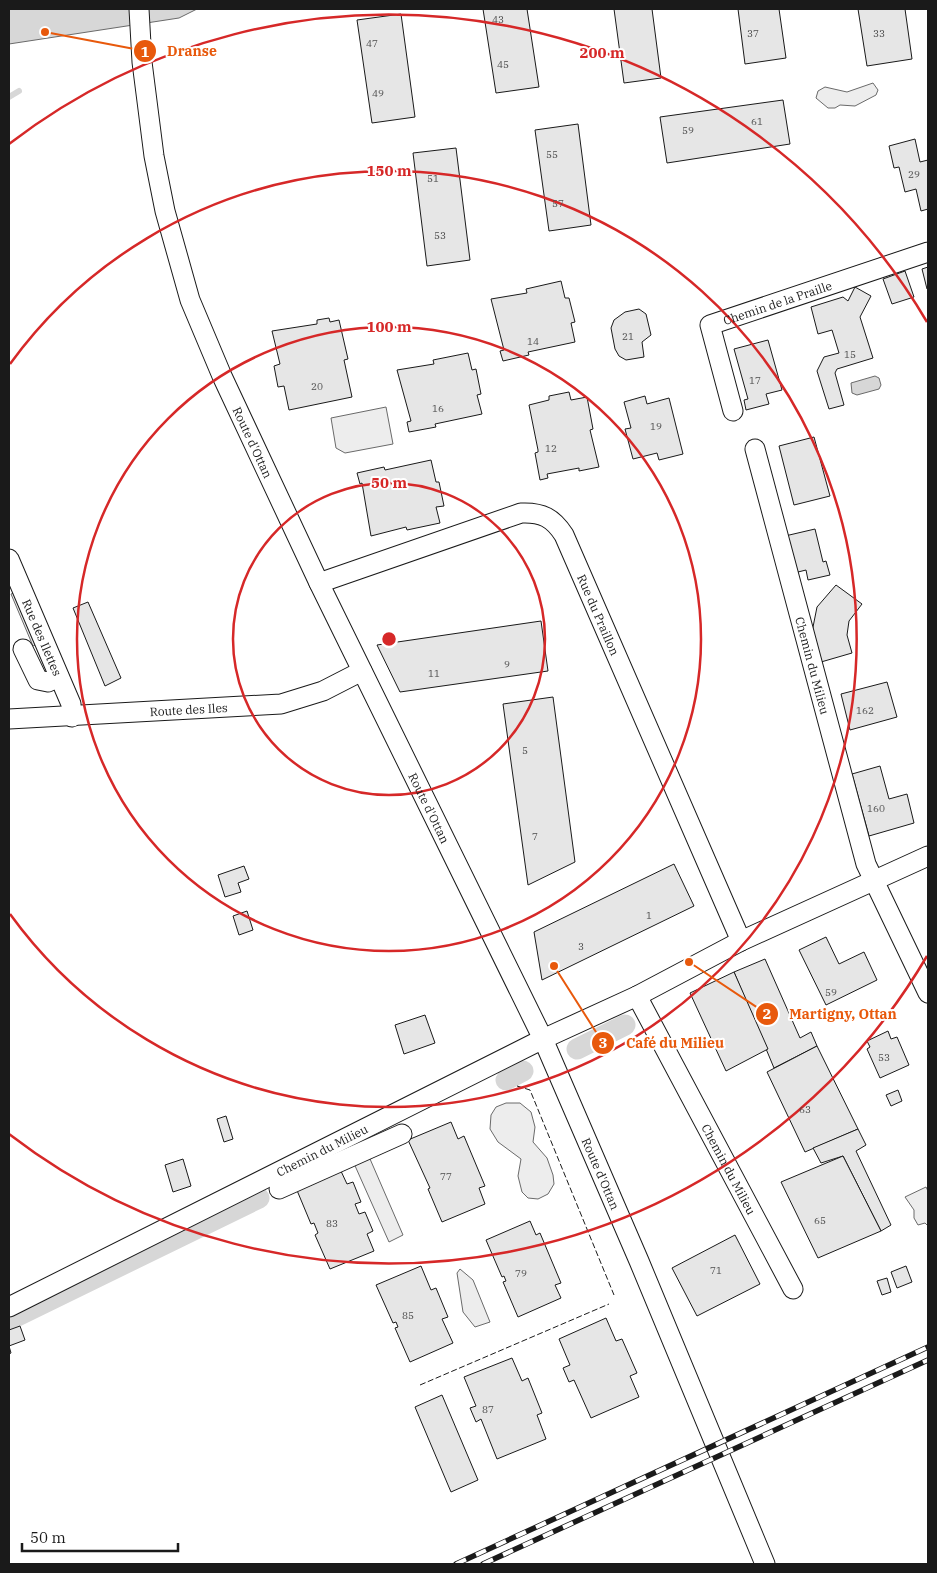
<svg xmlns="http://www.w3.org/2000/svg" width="937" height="1573" font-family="'IBM Plex Serif',serif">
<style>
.built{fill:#ededed;stroke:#6a6a6a}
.water{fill:#d7d7d7;stroke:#6a6a6a}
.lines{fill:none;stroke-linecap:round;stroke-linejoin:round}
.stream{stroke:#d7d7d7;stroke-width:6}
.canal{stroke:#d7d7d7;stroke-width:21}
.building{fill:#e6e6e6;stroke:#1a1a1a}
.minor-casing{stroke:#1a1a1a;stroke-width:21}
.minor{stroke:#fff;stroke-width:19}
.rail-casing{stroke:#1a1a1a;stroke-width:5.5}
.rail{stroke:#fff;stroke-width:4;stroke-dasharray:11;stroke-linecap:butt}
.fence{stroke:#1a1a1a;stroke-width:1;stroke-dasharray:6 2.5;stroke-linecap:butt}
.ring{fill:none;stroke:#d62828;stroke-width:2.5}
.labels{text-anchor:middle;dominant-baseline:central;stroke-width:4;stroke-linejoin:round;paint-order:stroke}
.number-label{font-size:10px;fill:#4d4d4d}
.street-label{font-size:12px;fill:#1a1a1a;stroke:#fff}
.centre{fill:#d62828;stroke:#fff;stroke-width:2.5}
.ring-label{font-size:15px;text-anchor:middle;font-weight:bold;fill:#d62828;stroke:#fff;stroke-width:4;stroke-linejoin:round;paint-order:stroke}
.leader{fill:none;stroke:#e8590c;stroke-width:2}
.callout-dot{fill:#e8590c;stroke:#fff;stroke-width:2}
.mark-label{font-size:15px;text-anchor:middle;font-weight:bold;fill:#fff}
.callout-label{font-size:14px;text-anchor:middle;font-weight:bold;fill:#e8590c;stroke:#fff;stroke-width:4;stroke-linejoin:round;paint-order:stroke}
</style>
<rect width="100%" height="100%" fill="#fff"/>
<g class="built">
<path d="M873,83L878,90L876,95L855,106L840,105L835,108H828L816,98L818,91L825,87L847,92Z"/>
<path d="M386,407L393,444L345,453L336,448L331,418Z"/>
<path d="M17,592L40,643L33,646L11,594Z"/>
<path d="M506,1103H520L531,1112L535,1127L533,1142L547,1158L553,1175L554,1184L548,1194L538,1199L528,1198L522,1192L518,1176L521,1159L498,1142L490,1129L491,1115L496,1107Z"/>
<path d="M367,1152L403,1235L389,1242L352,1159Z"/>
<path d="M926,1187L928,1191V1226L925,1223L918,1225L914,1218V1210L905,1197Z"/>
<path d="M460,1269L473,1280L490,1322L475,1327L463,1312L457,1273Z"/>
</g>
<g class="water">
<path d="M9,9H197L179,18L9,44Z"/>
<path d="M875,376L879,378L881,385L879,389L857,395L852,393L851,383Z"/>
</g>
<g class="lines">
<path class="stream" d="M9,97L19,91"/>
<g class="canal">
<path d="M577,1049L625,1025"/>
<path d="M506,1080L523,1071"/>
<path d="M9,1320L259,1198"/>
</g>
</g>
<g class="building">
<path d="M483,9H527L539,87L496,93Z"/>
<path d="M614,9H652L661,78L624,83Z"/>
<path d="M738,9H779L786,58L745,64Z"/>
<path d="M858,9H905L912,59L867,66Z"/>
<path d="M401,14L415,117L372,123L357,20Z"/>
<path d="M783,100L790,144L667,163L660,117Z"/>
<path d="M578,124L591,225L549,231L535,130Z"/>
<path d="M915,139L920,162L928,160V209L921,211L916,189L905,192L899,167L894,168L889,146Z"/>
<path d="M456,148L470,260L427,266L413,153Z"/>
<path d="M928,267V289H927L922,269Z"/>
<path d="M905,271L914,297L892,304L883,279Z"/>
<path d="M561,281L565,298H569L575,322L571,323L575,342L528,352L529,355L503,361L500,351L504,350L491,299L527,293L526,289Z"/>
<path d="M855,287L871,296L860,317L873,358L837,369L835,373L844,405L829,409L817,371L824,357L839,353L832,330L818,334L811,307L843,297L848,301Z"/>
<path d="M639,309L646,314L651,335L642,342L644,357L626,360L619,356L615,349L611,328L614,320L625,312Z"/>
<path d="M329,318L330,322L339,320L348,359L344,360L352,397L289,410L284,386L278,387L274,366L280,364L272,331L317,324V320Z"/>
<path d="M768,340L782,390L766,394L769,404L746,410L744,400L748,399L734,349Z"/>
<path d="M468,353L472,370L476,369L481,394L477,395L482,414L435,424L436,427L409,432L407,422L411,421L397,370L434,364L433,360Z"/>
<path d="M569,392L571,400L587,397L593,429L590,430L599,467L579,471V468L547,474L548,478L540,480L535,453L538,452V450L529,405L549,400V396Z"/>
<path d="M645,396L647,404L669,398L683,454L659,460L657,453L633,459L625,429L631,428L624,402Z"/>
<path d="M814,437L830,496L794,505L779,446Z"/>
<path d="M431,460L436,482H439L444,506L436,507L440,523L407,530L406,527L371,536L362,483L360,484L357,473L384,467L385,470Z"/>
<path d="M815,529L823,562L826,561L830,575L808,580L806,570L794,573L785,536Z"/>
<path d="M836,585L862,604L849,621L847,635L852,653L821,662L812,632L817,607Z"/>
<path d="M88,602L121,678L105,686L73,608Z"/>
<path d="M541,621L548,671L400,692L377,645Z"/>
<path d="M887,682L897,717L850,730L841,694Z"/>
<path d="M553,697L575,862L528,885L503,704Z"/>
<path d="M880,766L889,799L907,794L914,823L869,836L852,774Z"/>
<path d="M674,864L694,906L542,980L534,932Z"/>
<path d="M244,866L249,879L238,883L241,892L225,897L218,875Z"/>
<path d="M247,911L253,930L239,935L233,916Z"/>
<path d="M826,937L839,964L864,952L877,980L826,1005L799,950Z"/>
<path d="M765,959L800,1038L811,1032L817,1046L774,1068L734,972Z"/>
<path d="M734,972L768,1049L726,1071L690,993Z"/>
<path d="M425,1015L435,1043L404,1054L395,1025Z"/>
<path d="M888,1031L891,1039L897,1037L909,1065L880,1078L867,1049L870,1047L867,1041Z"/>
<path d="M817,1046L858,1129L805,1152L767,1072Z"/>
<path d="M898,1090L902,1101L891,1106L886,1095Z"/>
<path d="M226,1116L233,1139L224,1142L217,1119Z"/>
<path d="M451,1122L458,1139L464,1136L485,1186L479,1188L485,1204L442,1222L428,1189L430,1188L408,1140Z"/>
<path d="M858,1129L866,1145L856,1151L891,1225L881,1231L843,1156L821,1163L813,1148Z"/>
<path d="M843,1156L881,1231L818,1258L781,1182Z"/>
<path d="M183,1159L191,1186L173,1192L165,1165Z"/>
<path d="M340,1169L347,1184L353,1182L361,1202L355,1204L359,1214L365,1212L373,1231L367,1234L374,1251L330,1269L315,1235L318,1233L314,1223L311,1224L296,1188Z"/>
<path d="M530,1221L536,1235L540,1233L561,1283L555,1285L561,1298L518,1317L503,1282L506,1281L504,1276L502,1277L486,1240Z"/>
<path d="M735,1235L760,1284L697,1316L672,1268Z"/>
<path d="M421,1266L431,1290L436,1288L448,1317L442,1319L453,1343L410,1362L395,1328L398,1327L396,1322L393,1323L376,1285Z"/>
<path d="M906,1266L912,1282L897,1288L891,1272Z"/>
<path d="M887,1278L891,1292L882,1295L877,1281Z"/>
<path d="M606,1318L616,1341L622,1339L637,1373L630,1376L639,1397L591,1418L574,1380L569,1382L563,1368L570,1365L559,1339Z"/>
<path d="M20,1326L25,1340L9,1346L11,1353L9,1354V1330Z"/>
<path d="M512,1358L522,1381L528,1378L542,1413L537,1415L546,1439L497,1459L481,1419L476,1422L470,1408L476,1406L464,1377Z"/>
<path d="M442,1395L478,1480L451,1492L415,1407Z"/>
</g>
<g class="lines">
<defs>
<g id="minor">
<path id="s1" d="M139,9L142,62L154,156L165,211L190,300L222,376L319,583L543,1039L639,1261L765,1564"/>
<path id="s2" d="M733,411L710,325L928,252"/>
<path id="s3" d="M755,449L866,864L928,993"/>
<path id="s4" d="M9,559L71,704L72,717"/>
<path id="s5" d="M319,583L521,513C542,512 553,518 564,535L741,941"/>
<path d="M23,649L38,680L48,682L59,677"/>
<path id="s6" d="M9,719L281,704L323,691L362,671"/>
<path id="s7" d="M637,996L793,1289"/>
<path d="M279,1189L402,1134"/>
<path id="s8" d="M9,1307L543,1039L637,996L741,941L928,856"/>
</g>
</defs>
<use href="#minor" class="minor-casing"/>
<use href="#minor" class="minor"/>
<defs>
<g id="rail">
<path d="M456,1564L928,1347"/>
<path d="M483,1564L928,1360"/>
</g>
</defs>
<use href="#rail" class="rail-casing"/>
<use href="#rail" class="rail"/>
<g class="fence">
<path d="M517,1086L530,1090L614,1295"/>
<path d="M420,1385L609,1304"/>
</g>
</g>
<g class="ring">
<circle cx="389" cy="639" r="156"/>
<circle cx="389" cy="639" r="312"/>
<path d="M10 364A468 468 0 1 1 10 914"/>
<path d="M927 956A624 624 0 0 1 9 1134M9 144A624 624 0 0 1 927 322"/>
</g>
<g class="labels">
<g class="number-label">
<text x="498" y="19">43</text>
<text x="753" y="33">37</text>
<text x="879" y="33">33</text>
<text x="372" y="43">47</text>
<text x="503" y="64">45</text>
<text x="378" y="93">49</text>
<text x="757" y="121">61</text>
<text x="688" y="130">59</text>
<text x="552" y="154">55</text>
<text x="914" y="174">29</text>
<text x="433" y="178">51</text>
<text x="558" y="203">57</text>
<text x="440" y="235">53</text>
<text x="628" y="336">21</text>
<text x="533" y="341">14</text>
<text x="850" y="354">15</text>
<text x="755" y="380">17</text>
<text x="317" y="386">20</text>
<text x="438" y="408">16</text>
<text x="656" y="426">19</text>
<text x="551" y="448">12</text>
<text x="507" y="664">9</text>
<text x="434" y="673">11</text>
<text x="865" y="710">162</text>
<text x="525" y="750">5</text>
<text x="876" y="808">160</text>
<text x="535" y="836">7</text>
<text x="649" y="915">1</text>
<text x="581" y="946">3</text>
<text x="831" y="992">59</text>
<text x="884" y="1057">53</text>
<text x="805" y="1109">63</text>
<text x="446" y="1176">77</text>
<text x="820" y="1220">65</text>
<text x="332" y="1223">83</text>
<text x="716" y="1270">71</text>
<text x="521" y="1273">79</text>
<text x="408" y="1315">85</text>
<text x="488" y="1409">87</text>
</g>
<g class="street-label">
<text stroke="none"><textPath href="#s2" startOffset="160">Chemin de la Praille</textPath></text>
<text stroke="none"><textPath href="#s1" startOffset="452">Route d'Ottan</textPath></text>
<text stroke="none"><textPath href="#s5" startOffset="352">Rue du Praillon</textPath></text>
<text stroke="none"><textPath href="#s4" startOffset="85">Rue des Ilettes</textPath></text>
<text stroke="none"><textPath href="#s3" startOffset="224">Chemin du Milieu</textPath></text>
<text stroke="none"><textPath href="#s6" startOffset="180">Route des Iles</textPath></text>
<text stroke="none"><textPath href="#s1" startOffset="858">Route d'Ottan</textPath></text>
<text stroke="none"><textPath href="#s8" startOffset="350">Chemin du Milieu</textPath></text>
<text stroke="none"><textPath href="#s7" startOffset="196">Chemin du Milieu</textPath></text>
<text stroke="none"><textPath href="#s1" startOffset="1262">Route d'Ottan</textPath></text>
</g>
</g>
<circle cx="389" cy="639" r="8" class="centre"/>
<g class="ring-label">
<text x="602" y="58">200 m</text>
<text x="389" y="176">150 m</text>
<text x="389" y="332">100 m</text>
<text x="389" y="488">50 m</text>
</g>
<path class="leader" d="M45 32L145 51M689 962L767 1014M554 966L603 1043"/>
<g class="callout-dot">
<circle cx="45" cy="32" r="5"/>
<circle cx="689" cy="962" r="5"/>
<circle cx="554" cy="966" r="5"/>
<circle cx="145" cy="51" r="12"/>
<circle cx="767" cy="1014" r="12"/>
<circle cx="603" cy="1043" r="12"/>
</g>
<g class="mark-label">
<text x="145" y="57">1</text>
<text x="767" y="1019">2</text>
<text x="603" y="1048">3</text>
</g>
<g class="callout-label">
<text x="192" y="56">Dranse</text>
<text x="843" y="1019">Martigny, Ottan</text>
<text x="675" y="1048">Café du Milieu</text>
</g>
<rect width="937" height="1573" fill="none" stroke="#1a1a1a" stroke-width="20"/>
<path d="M22 1543v8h156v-8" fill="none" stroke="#1a1a1a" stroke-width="2.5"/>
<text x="30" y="1543" font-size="15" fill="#1a1a1a" stroke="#ffffff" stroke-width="4" paint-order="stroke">50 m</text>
</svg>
